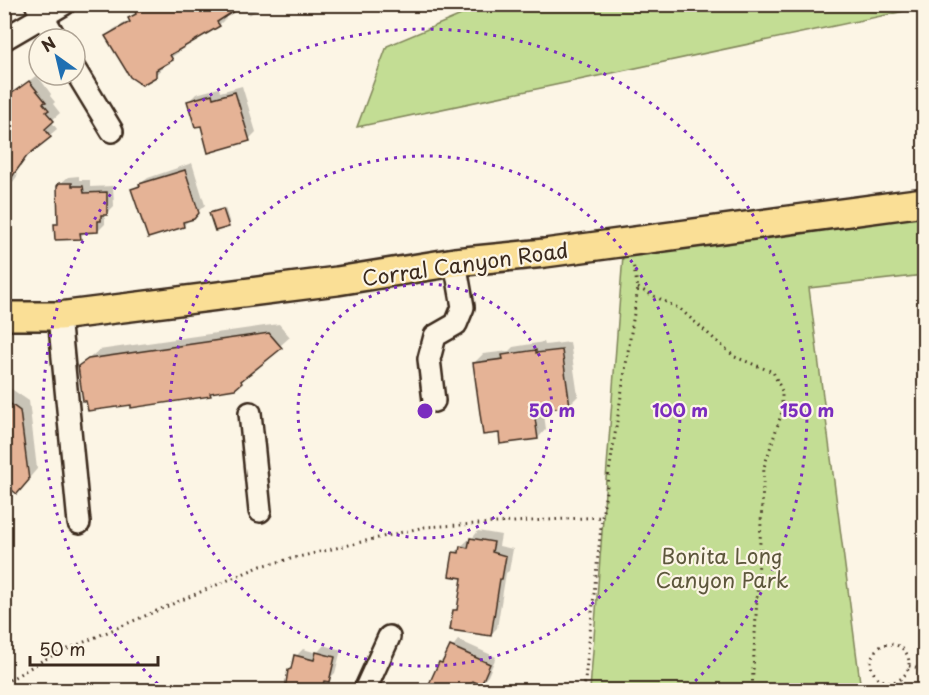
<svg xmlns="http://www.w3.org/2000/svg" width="929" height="695" font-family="'Playpen Sans',sans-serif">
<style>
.green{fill:#c3dd94;stroke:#7f8459;stroke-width:1.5}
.shadow{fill:#0003}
.building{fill:#e5b396;stroke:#3b2a1e;stroke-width:1.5}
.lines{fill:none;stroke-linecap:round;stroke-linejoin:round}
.minor-casing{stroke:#3b2a1e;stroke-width:26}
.major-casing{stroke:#3b2a1e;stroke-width:32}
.path{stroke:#3b2a1e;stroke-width:3;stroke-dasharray:1.5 4.5;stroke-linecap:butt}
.minor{stroke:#fcf5e5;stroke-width:21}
.major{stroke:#fadf96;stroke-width:27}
.ring{fill:none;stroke:#7b2cbf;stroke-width:3;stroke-dasharray:3 6}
.labels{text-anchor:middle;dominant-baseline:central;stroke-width:4.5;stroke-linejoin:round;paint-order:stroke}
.street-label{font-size:21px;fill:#3b2a1e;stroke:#fcf5e5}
.park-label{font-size:21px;fill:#5d573c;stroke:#fcf5e5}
.centre{fill:#7b2cbf;stroke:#fcf5e5;stroke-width:3}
.ring-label{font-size:18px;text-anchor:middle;font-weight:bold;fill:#7b2cbf;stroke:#fcf5e5;stroke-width:4.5;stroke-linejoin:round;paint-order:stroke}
</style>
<rect width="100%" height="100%" fill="#fcf5e5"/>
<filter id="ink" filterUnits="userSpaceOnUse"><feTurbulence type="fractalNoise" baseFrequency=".0167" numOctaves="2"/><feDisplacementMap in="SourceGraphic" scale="12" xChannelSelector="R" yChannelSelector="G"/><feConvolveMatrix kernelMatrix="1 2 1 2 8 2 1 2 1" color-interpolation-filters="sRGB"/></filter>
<g filter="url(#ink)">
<g class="green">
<path d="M485,5L924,4V7L357,127L387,46Z"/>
<path d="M924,202V275L809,288L861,690H590L624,242Z"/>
</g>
<g class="shadow">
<path d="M144,4H267L249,15L242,5L225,15L226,18L219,25L178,49L179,52L162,64L163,68L155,75L107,36L114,29L130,20Z"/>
<path d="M37,75L51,94L50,96L55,102L53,104L60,113L51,121L57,129L31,151L15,174L18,175L4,194V96L11,90L13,93Z"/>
<path d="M242,86L256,132L249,139L202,124L189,101L196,94L219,88L220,92Z"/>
<path d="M192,163L205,205L183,226L133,189L148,178Z"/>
<path d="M79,176V180H90V187L113,186L114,206L105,215V224L98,231H86L80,237L56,224L59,221L60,184L68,177Z"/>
<path d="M225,208L230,224L228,226L211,213Z"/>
<path d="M279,324L290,337L250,372L241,382L214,391L210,395L79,367L99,350Z"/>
<path d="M544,342L545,345L570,342L578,396L569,405L543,408L546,429L538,438L500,431L474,363L483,354L509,351L513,347Z"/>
<path d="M4,384L29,401L37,469L17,492L4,482Z"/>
<path d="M478,531L501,535L499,546L513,549L509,571L506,573L497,628L490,635L455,610L459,606L464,577L451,575L455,552L468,540H471Z"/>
<path d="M458,640L496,657L488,676L481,683L476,681L469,690H462L451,686L447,690L431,684L440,663Z"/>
<path d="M324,645L341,650L335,673L324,684L322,690L287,689L296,656L303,649L317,653Z"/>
</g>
<g class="building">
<path d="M147,4H245L217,22L220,26L170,55L173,60L156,70V77L142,85L130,77L105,36L130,22L128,18L136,14L135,11Z"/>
<path d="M29,81L46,102L43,103L49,110L46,112L54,121L45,129L51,137L27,156L4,188V99Z"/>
<path d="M235,92L250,141L208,153L201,126L195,127L187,101L212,94L213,98Z"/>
<path d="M185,170L199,213L194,219L183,222L184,227L148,238L131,189L140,186L139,184Z"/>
<path d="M59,183H72V186H83L84,193L107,192V215H101V221H98V232L80,233L81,239L55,240L54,224H58L57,186Z"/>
<path d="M223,209L229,227L215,231L209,213Z"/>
<path d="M269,333L282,348L241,381L242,383L235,389L210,393L211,396L131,408V405L88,411L86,401H83L78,366L88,359Z"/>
<path d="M536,350V353L562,350L570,406L534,411L538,439L500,444L499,433L483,435L473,363L503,359L502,355Z"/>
<path d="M4,399L20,411L29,480L17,494L4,484Z"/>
<path d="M470,538L494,542L492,552L506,556L502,579H500L491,636L450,630L453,610H457L462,578L449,576L453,552L459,553L460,546L468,548Z"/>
<path d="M450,646L490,664L481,685L473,681L469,690H443L429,684L439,662L442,663Z"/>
<path d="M316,652L335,657L329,682L324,681L322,688L318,687L317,690H285L288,670L291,669L294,655L314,660Z"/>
</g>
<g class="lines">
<defs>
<g id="minor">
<path d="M37,6L56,39"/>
<path d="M4,39L64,4"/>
<path d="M75,70L112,131"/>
<path d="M59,316L79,523"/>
<path d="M434,401L429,359L435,336L456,324L463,307L455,262"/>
<path d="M250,413L260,511"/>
<path d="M365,690L389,637"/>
</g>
<path id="major" d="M4,316H59L337,281L455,262L545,253L924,202"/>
</defs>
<use href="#minor" class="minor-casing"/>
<use href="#major" class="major-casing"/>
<g class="path">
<path d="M638,288L680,309L735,357L773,372L782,391V412L764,467L752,690"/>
<circle cx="890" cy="663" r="19"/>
<path d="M909,666L920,668L924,666"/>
<path d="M4,683L47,658L261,566L424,527L602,517"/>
<path d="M584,690L602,517L638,288L633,264"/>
</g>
<use href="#minor" class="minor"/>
<use href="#major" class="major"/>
</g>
</g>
<g class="ring">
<circle cx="425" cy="411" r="127"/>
<circle cx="425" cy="411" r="255"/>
<path d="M164 690A382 382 0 1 1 686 690"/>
</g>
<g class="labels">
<g class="street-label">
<text transform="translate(465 263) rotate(-8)">Corral Canyon Road</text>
</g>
<g class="park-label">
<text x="722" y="555">Bonita Long<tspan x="722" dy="24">Canyon Park</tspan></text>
</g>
</g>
<circle cx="425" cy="411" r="9" class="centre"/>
<g class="ring-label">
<text x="552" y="417">50 m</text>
<text x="680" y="417">100 m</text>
<text x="807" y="417">150 m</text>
</g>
<rect width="929" height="695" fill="none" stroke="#fcf5e5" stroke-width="24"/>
<rect x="12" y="12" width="905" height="671" fill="none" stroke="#3b2a1e" stroke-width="2" filter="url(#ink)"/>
<g transform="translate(57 57) rotate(326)"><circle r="28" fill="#fcf5e5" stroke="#afa495" stroke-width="1.5"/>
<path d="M0-4.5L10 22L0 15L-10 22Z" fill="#1f6fb2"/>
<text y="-9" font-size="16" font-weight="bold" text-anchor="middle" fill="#3b2a1e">N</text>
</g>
<path d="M30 656v9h128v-9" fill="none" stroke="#3b2a1e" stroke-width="3"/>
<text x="39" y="656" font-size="18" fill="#3b2a1e" stroke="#fcf5e5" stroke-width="4.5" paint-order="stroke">50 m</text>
</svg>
